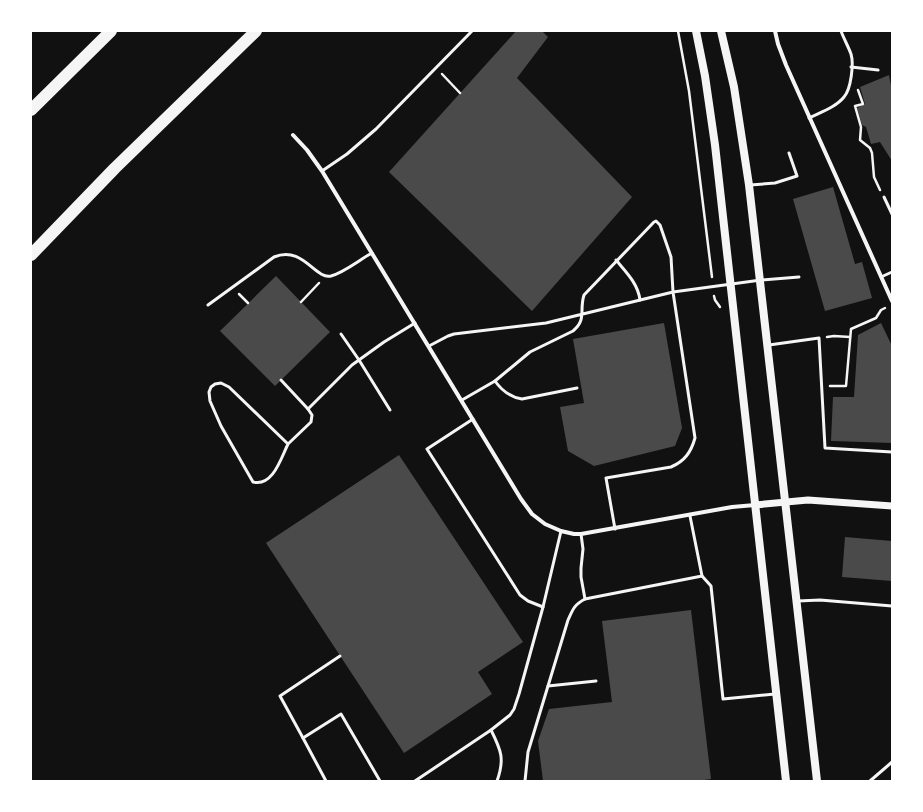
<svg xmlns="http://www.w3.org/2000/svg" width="923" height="812" font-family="Overpass,sans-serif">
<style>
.building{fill:#4a4a4a}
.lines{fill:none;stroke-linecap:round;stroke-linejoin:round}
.path{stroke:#f5f5f5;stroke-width:2.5}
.service{stroke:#f5f5f5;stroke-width:3}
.minor{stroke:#f5f5f5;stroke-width:4}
.tertiary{stroke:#f5f5f5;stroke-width:7}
.secondary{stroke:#f5f5f5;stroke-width:8}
.motorway{stroke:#f5f5f5;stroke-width:12}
</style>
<rect width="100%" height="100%" fill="#111"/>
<g class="building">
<path d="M516,31H542L548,37L517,78L632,197L532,311L389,172Z"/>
<path d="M889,75L892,91V161L880,142L871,144L866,127L862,125L857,108L865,104L860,87Z"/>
<path d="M833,187L855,264L862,262L872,298L825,311L793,199Z"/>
<path d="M276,276L330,332L275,386L220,331Z"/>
<path d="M664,323L682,428L675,446L594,466L568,451L560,407L584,403L573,339Z"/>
<path d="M881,323L892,346V443L831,441L833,397H854L858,335Z"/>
<path d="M399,455L523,642L478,672L492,694L404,753L266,543Z"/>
<path d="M845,537L892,541V581L842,577Z"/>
<path d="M691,610L711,779L697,781H543L538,741L549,709L612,702L602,621Z"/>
</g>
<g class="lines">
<g class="path">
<path d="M678,31L689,91L712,277"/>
<path d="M442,74L460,93"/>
<path d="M858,90L863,104L855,106L861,127L860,140L870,148L872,153L874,177L880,190"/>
<path d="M239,294L248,303"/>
<path d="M714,296L715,300L720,307"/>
<path d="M301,302L319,283"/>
<path d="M827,337L834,336L850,337"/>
<path d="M830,386H846L851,329L876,318L881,310L885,308"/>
</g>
<g class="service">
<path d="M851,67L878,70"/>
<path d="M809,118C821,112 836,107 844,97C851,89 854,64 851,54C848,46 844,39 841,31"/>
<path d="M322,171L347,154L376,129L472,31"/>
<path d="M750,185L775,183L797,176L789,153"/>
<path d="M884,197L892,214"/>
<path d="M616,260C627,273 638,284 640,300"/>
<path d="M881,277L892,272"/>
<path d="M208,305L274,257C303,245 315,280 331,276C345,272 359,260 372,253"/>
<path d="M341,334L359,360L390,410"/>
<path d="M769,345L819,338L825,448L892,452"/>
<path d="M429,346L448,336L454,334L546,323L673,292L671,257L660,225L656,221L654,222L584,295C579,311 587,319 573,331L530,352L495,381"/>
<path d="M281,380L308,409"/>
<path d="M462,400L495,381C502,391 510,397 522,399L577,388"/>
<path d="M473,419L427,449L520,595L528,601L543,607L561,531"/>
<path d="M288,444C281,458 273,487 253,482L221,426L210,401L209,392L211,387L215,384L221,383L229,387L288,444L311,422L312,415L308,409L352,365L384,342L415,323"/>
<path d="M615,529L606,478L671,467C685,461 691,452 695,438L673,292L761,280L799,277"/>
<path d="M581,534L583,549L581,568V577L585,599L702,576L690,516"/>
<path d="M702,576L711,586L723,699L775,694"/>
<path d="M798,601L820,600L892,606"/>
<path d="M548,686L596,681"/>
<path d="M491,730C501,750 505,759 497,781"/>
<path d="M303,738L280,696L340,656"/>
<path d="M326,781L303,738L341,714L380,781"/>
<path d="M415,781L491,730L510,715L514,709L519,694L543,607"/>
<path d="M525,781L528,752L568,620C573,609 574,605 585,599"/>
<path d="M870,781L892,762"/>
</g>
<g class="minor">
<path d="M775,31L778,44L786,65L892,301"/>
<path d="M293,135L307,150L322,171L521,499L532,514L545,524L561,531L574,534H581L732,507L755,505"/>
</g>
<path class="tertiary" d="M755,505L808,500L892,506"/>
<g class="secondary">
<path d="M696,31L705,76L715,145L786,781"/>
<path d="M721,31L734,87L749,185L817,781"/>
</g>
<g class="motorway">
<path d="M31,110L111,31"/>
<path d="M31,255L115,168L256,31"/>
</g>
</g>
<rect width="923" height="812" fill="none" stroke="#ffffff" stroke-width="64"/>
</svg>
